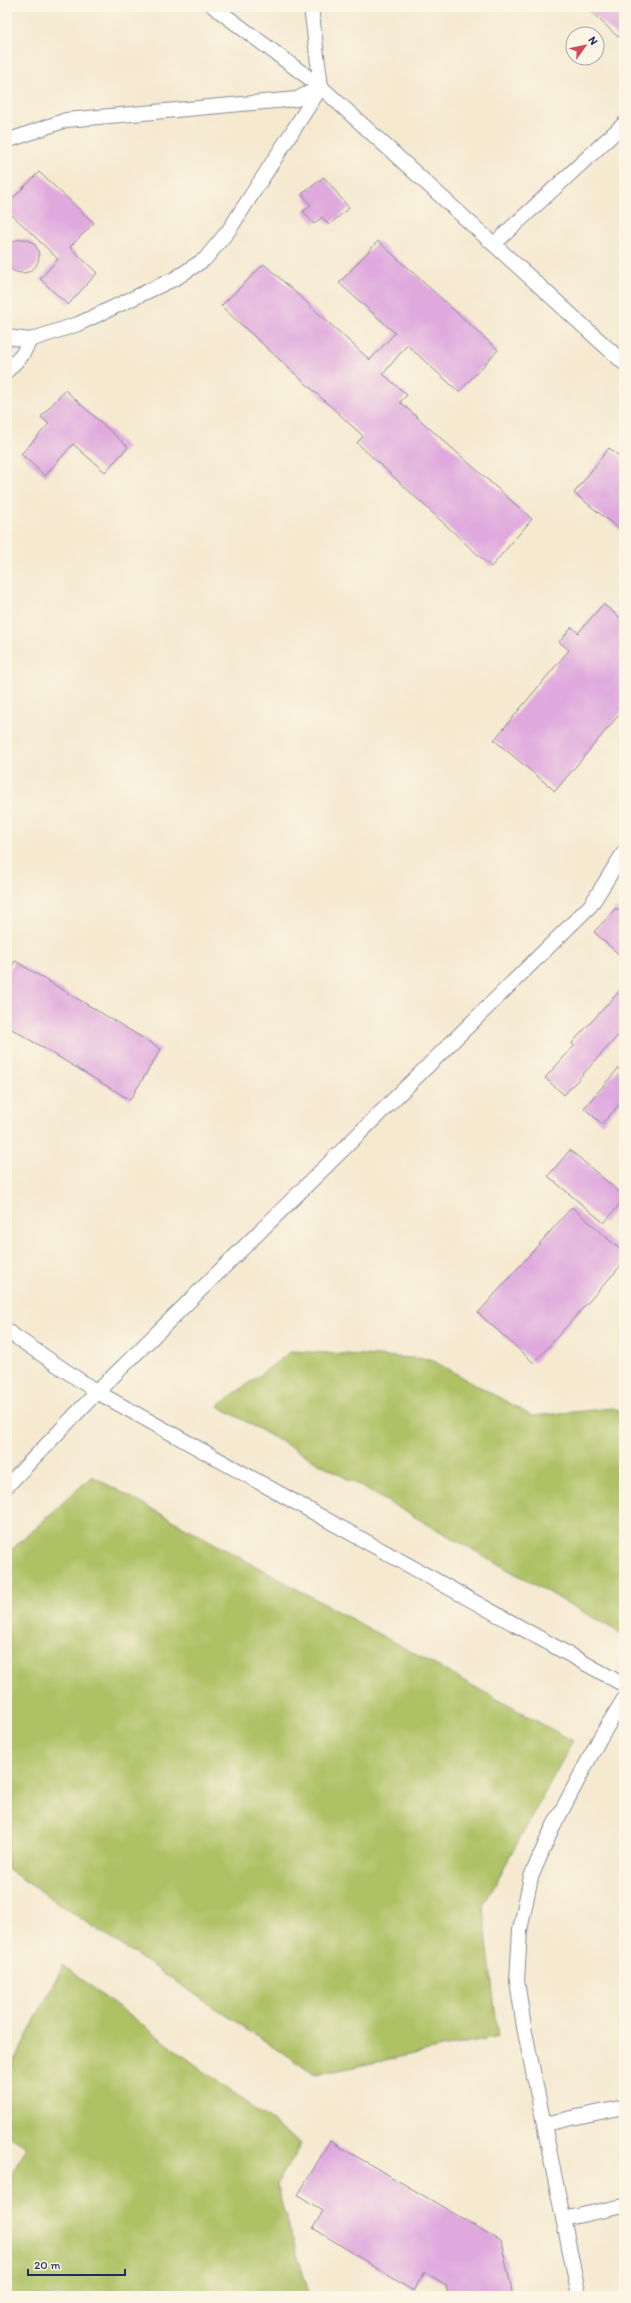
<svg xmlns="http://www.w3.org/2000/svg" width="631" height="2303" font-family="Itim,sans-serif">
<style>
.green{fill:#afc165;stroke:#657862}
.building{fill:#dfa9de}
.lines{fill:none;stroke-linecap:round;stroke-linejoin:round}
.service-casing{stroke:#888c97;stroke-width:16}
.service{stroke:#fff;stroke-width:14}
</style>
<rect width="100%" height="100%" fill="#fcf5e5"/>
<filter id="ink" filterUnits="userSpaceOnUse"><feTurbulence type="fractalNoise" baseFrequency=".025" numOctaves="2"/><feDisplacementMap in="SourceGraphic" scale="8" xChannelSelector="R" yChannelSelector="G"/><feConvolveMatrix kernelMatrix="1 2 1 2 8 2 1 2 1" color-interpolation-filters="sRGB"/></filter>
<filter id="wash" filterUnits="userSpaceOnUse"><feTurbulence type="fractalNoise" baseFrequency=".012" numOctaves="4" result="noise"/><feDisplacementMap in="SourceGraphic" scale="16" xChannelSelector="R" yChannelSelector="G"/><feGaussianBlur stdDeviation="0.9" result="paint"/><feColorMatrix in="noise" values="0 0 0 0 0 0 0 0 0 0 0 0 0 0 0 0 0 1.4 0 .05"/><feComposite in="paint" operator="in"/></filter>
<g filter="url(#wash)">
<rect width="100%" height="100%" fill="#f5e9d0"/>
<g class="green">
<path d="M292,1351L430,1359L532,1416L613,1408L624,1414V1635L218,1406Z"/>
<path d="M92,1476L573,1741L483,1906L498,2036L316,2075L7,1869V1554Z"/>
<path d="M63,1965L301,2144L276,2185L310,2296H7V2181L27,2147L7,2135V2075Z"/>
</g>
<g id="blocks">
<g class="building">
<path d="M586,7H624V30L618,37Z"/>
<path d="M39,172L94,223L70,247L97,273L68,305L40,279L58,259L7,210V204Z"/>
<path d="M324,177L349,208L329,225L322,217L314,224L303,211L311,205L302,194Z"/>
<circle cx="22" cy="256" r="17"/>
<path d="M378,241L498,350L459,392L407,345L383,374L407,395L400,402L532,519L491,567L357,443L363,436L221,306L264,264L370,360L395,333L339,283Z"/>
<path d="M65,390L128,447L105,472L73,444L45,476L21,454L49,424L41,417Z"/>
<path d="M609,448L624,460L623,532L574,493Z"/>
<path d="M603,604L624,621V709L555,791L494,740L569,650L559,642L572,627L578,633Z"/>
<path d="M616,908L624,916V959L594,932Z"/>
<path d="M15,961L161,1049L130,1100L7,1026V974Z"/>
<path d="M624,986V1029L564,1095L545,1078L574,1046L572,1043Z"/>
<path d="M624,1062V1099L602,1124L584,1108Z"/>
<path d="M570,1150L624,1196V1199L604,1223L548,1176Z"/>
<path d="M572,1207L624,1253V1262L534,1363L478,1313Z"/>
<path d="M330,2141L501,2241L513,2296H448L446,2285L425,2272L413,2291L313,2228L323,2211L298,2195Z"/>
</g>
</g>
</g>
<g filter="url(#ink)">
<use href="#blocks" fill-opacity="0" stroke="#888c97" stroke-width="1"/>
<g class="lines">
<defs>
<g id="service">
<path d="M214,7L321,87"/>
<path d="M311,7L321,87L624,363"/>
<path d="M7,141L66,120L297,99L320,87"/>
<path d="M494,244L624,124"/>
<path d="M7,337L30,340L78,324L176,278L205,259L229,230L321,87"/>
<path d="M7,371L22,355L30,340"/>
<path d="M7,1331L97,1392L624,1685"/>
<path d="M7,1486L97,1392L591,905L624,852"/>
<path d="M544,2124L624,2107"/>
<path d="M563,2219L624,2206"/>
<path d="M579,2296L524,2027L517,1981L520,1930L531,1877L551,1831L600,1738L624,1699"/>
</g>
</defs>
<use href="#service" class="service-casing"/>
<use href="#service" class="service"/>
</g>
</g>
<rect width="631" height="2303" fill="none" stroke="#fcf5e5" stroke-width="24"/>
<g transform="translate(585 46) rotate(57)"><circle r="19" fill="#fcf5e5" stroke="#a2a6af"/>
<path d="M0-3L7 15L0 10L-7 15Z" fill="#d1495b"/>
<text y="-6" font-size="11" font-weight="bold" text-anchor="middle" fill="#1b2f5e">N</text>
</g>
<path d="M28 2269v6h97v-6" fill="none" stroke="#1b2f5e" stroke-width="2"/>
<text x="34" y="2269" font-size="12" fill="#1b2f5e" stroke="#fcf5e5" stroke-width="3" paint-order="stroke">20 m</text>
</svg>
